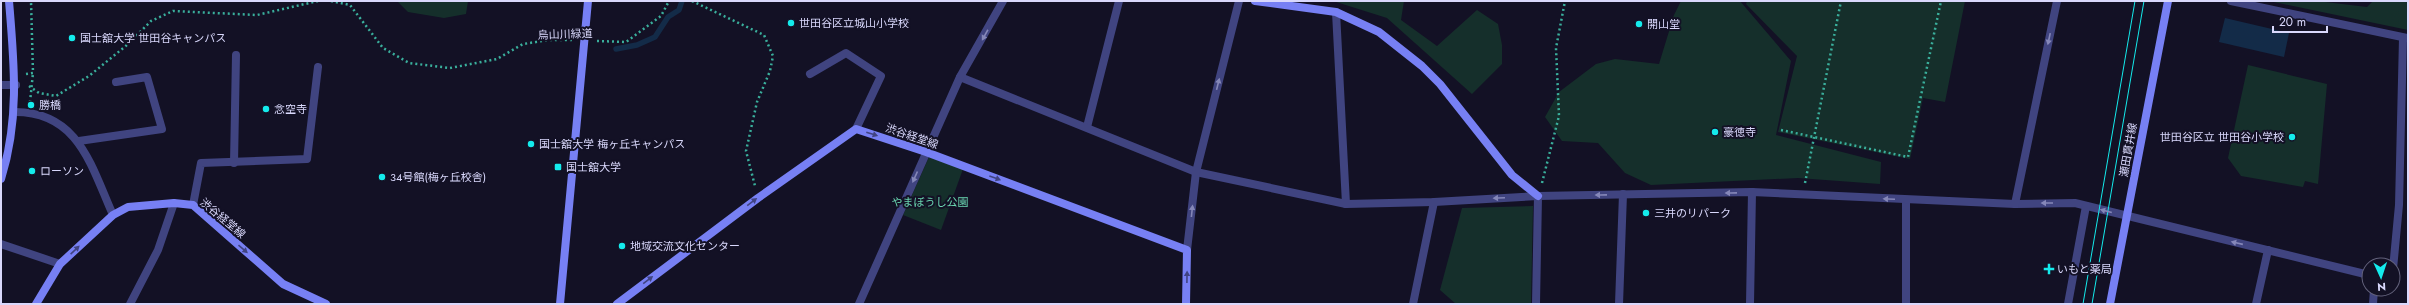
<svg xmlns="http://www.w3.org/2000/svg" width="2409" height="305" font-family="Jost,'Noto Sans JP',sans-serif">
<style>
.green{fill:#152f2b}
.water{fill:#132b48}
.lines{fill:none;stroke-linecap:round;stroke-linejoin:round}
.stream{stroke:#132b48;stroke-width:5.5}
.path{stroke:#3aaf9c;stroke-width:2.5;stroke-dasharray:2 3;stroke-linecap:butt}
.lane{stroke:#404480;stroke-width:8}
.street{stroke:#404480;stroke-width:8}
.secondary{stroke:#7780f4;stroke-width:8}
.tram{stroke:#14ebec;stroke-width:1}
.oneway{fill:#8587b8}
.oneway2{fill:#404382}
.poi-dot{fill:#14ebec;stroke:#131125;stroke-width:1.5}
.labels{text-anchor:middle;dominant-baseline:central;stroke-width:4;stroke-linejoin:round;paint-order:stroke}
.poi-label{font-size:11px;fill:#d9d8fc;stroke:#131125;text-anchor:start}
.street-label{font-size:11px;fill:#d9d8fc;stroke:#131125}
.park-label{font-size:11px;fill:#6ad7b1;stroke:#131125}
</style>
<rect width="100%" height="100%" fill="#131125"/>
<g class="green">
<path d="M397,1H468L466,14L444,18L408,12Z"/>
<path d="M1333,1H1404L1401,20L1437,46L1477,10L1498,24L1502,45V64L1472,94L1387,18Z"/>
<path d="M1681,1H1740L1791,61L1776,135L1881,162L1880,184L1798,178L1651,185L1625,173L1598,143L1562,141L1545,117L1559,92L1596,64L1615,59L1659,64L1674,15Z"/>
<path d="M1747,1H1965L1945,102L1923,98L1910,159L1778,132L1797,56L1746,4Z"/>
<path d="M2269,1H2317L2367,7L2373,1H2408V30Z"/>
<path d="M2248,65L2327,84L2318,184L2305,181L2303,187L2241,176L2228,158Z"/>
<path d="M929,157L963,169L941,230L903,215Z"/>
<path d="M1533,206L1531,304H1456L1440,290L1462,208Z"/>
</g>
<path class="water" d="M2225,18L2289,33L2284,57L2219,42Z"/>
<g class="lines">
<path class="stream" d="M616,49L637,45L655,37L668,17L679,10L682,1"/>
<g class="path">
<path d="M331,1L350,5L383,48L409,63L450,68L497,59L523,44L549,40H572"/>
<path d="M692,1L764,35L773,56L770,71L757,102L746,151L755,186"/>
<path d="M597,41L626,42L661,16L669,1"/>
<path d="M26,74L33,73L31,1"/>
<path d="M29,86L39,93L56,96L89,76L127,45L151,21L173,11L257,15L318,1"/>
<path d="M30,102L33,73"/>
<path d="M1781,130L1908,157L1941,1"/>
<path d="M1542,183L1559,116L1556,48L1565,1"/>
<path d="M1805,183L1841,1"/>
</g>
<g class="lane">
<path d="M1336,12L1346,204"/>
<path d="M1087,127L1119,1"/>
<path d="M79,141L162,129L147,77L116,82"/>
<path d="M234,163L236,55"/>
<path d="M193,205L201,163L307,159L318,67"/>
<path d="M1413,304L1434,202"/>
<path d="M1536,304L1538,196"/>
<path d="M1619,304L1623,194"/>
<path d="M1750,304L1752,192"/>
<path d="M1906,304V200"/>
<path d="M2373,304L2374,289"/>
</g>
<g class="street">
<path d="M2231,1L2407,38"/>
<path d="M810,74L846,53L881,76L856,129"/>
<path d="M960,77L1196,172L1346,204L1434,202L1538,196L1752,192L2015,204L2075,203L2369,275"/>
<path d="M1,85H16"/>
<path d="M15,112C79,112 91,166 113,215"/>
<path d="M2015,204L2057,1"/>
<path d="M1,244L60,264"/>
<path d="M1187,250L1196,172L1239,1"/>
<path d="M2393,269L2399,205L2403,38"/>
<path d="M130,304L158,250L174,203"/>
<path d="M859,304L960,77L1003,1"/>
<path d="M2068,304L2086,206"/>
<path d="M2256,304L2268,250"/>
</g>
<g class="secondary">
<path d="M1255,1L1336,12L1379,32L1422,66L1440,84L1512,175L1538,196"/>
<path d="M1,179C20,119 14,62 9,1"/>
<path d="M36,304L60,264L113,215L128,207L174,203L193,205L283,284L326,304"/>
<path d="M560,304L588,1"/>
<path d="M617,304L758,198L856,129L926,152L1187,250L1186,304"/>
<path d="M2110,304L2168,1"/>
</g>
<g class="tram">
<path d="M2083,304L2135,1"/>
<path d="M2092,304L2144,1"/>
</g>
</g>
<defs><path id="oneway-solid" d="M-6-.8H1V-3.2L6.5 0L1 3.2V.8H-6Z"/></defs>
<g class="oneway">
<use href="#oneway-solid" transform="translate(985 35) rotate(119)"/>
<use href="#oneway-solid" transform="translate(2049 39) rotate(102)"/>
<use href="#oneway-solid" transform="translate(1218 84) rotate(-76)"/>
<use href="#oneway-solid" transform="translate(915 177) rotate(114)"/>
<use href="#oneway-solid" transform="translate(1731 193) rotate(179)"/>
<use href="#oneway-solid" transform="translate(1601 195) rotate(179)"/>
<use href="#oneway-solid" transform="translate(1499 198) rotate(177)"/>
<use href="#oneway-solid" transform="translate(1889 199) rotate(-177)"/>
<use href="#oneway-solid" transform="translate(2047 203) rotate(180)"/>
<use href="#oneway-solid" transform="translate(1192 211) rotate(-84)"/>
<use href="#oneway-solid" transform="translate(2106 211) rotate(-165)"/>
<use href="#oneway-solid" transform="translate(2237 243) rotate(-167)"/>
</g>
<g class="oneway2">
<use href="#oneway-solid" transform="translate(872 134) rotate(18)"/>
<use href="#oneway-solid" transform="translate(995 178) rotate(20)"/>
<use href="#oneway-solid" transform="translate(752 202) rotate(-37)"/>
<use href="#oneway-solid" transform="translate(243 249) rotate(41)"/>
<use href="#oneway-solid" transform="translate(75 250) rotate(-43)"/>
<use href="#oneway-solid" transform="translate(1187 277) rotate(-89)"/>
<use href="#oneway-solid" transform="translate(648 280) rotate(-37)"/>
</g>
<g class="poi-dot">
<circle cx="791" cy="23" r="4"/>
<circle cx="1639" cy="24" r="4"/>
<circle cx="72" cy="38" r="4"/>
<circle cx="31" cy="105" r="4"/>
<circle cx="266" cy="109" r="4"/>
<circle cx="1715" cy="132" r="4"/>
<circle cx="2292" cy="137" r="4"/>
<circle cx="531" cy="144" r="4"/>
<rect x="554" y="163" width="8" height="8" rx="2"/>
<circle cx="32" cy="171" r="4"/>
<circle cx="382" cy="177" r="4"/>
<circle cx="1646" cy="213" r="4"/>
<circle cx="622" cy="246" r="4"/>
<path d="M2047 263h4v4h4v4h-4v4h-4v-4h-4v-4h4z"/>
</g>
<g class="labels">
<g class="poi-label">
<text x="799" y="23">世田谷区立城山小学校</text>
<text x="1647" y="24">開山堂</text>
<text x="80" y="38">国士舘大学 世田谷キャンパス</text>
<text x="39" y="105">勝橋</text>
<text x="274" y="109">念空寺</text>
<text x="1723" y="132">豪徳寺</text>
<text x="2284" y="137" text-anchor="end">世田谷区立 世田谷小学校</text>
<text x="539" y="144">国士舘大学 梅ヶ丘キャンパス</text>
<text x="566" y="167">国士舘大学</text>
<text x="40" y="171">ローソン</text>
<text x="390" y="177">34号館(梅ヶ丘校舎)</text>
<text x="1654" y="213">三井のリパーク</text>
<text x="630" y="246">地域交流文化センター</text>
<text x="2057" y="269">いもと薬局</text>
</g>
<g class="street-label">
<text transform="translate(565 34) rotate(-2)">烏山川緑道</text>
<text transform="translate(912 136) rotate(19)">渋谷経堂線</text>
<text transform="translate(2128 150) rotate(-80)">瀬田貫井線</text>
<text transform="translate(223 218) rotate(40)">渋谷経堂線</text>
</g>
<g class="park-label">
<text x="930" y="202">やまぼうし公園</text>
</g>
</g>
<rect width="2409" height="305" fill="none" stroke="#d9d8fc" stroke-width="4"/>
<g transform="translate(2381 277) rotate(177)"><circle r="19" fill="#131125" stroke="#62617b"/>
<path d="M0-3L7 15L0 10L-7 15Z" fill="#14ebec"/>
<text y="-6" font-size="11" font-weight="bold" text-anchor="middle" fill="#d9d8fc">N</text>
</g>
<path d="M2273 26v6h54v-6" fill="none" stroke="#d9d8fc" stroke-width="2"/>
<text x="2279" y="26" font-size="12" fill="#d9d8fc" stroke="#131125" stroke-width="3" paint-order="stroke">20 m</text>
</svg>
